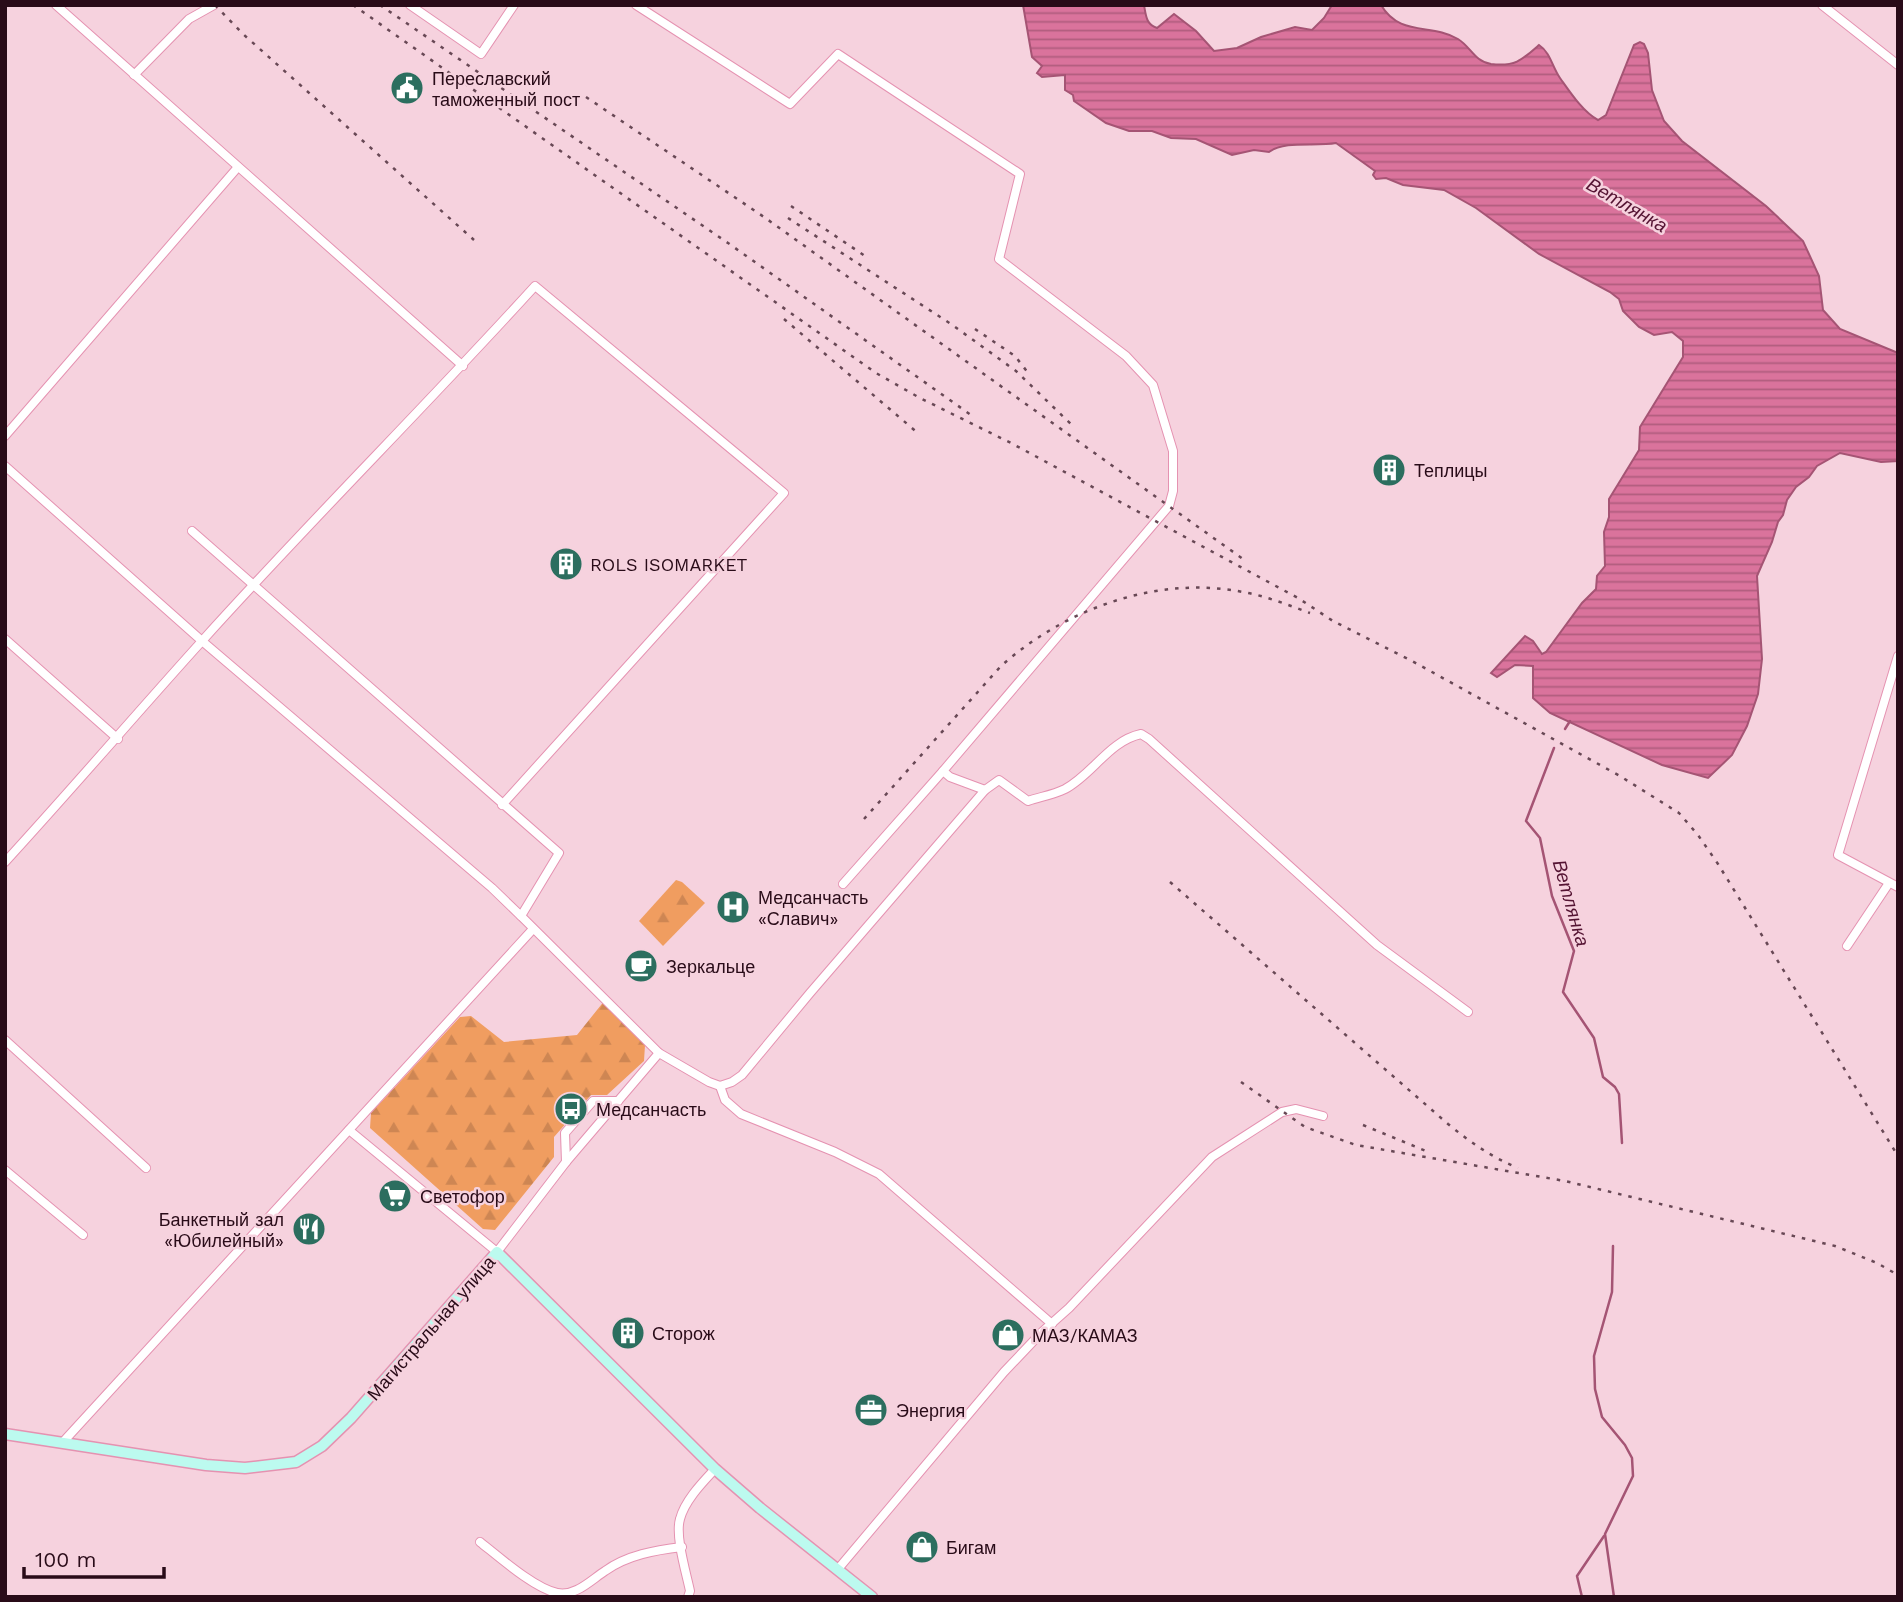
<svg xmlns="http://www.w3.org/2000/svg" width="1903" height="1602" font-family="'Work Sans',sans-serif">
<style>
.forest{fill:url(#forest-firs)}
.water{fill:url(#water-rules);stroke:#a55474;stroke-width:2}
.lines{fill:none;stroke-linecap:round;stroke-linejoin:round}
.stream{stroke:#a55474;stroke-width:2.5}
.street-casing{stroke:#e592b1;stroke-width:10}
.secondary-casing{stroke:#e592b1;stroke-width:13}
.street{stroke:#fff;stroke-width:8}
.secondary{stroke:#bcfaef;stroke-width:10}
.rail{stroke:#684855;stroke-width:2.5;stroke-dasharray:3.5 7;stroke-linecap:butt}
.labels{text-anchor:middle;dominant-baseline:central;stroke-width:5;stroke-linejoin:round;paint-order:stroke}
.poi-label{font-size:18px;fill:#290b18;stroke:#f6d2de;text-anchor:start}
.street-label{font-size:18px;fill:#290b18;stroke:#f6d2de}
.water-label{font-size:19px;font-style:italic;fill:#551433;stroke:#f6d2de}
</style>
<defs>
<pattern id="forest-firs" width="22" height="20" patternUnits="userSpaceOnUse" patternTransform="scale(1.75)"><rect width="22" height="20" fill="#f09d60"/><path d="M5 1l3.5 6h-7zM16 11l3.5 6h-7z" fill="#ce8653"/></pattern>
<pattern id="water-rules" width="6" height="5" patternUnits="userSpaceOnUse" patternTransform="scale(1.75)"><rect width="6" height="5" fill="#da739c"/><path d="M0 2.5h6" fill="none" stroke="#b15d7e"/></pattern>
</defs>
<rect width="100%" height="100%" fill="#f6d2de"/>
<g class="forest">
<path d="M676,880L682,882L705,903L663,946L639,921Z"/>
<path d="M605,1000L645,1045L644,1061L607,1095H591L554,1137V1157L495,1230L483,1229L370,1128L371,1113L460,1017L471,1016L504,1042L577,1035Z"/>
</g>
<path class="water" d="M1023,5H1144C1146,16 1146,24 1157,28L1174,14L1196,31L1214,51L1237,48L1261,37L1295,27L1312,30L1324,18L1332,5H1381C1400,37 1431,23 1458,39C1471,47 1474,61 1491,64C1515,67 1522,60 1539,45C1551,53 1552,67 1560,78C1570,92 1583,112 1598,120L1606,115L1634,45L1640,42L1644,44L1648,53L1652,90L1664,121L1682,141L1766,206L1803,241L1819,276L1823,310L1840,329L1898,353V461L1881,462L1840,453L1817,466L1809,477L1796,487L1787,500L1783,515L1778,522L1772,542L1757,576L1762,659L1758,694L1747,726L1732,755L1708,778L1662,765L1550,713L1533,698V666L1515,665L1497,677L1491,673L1525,636L1533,641L1542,654L1546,652L1582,603L1596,589L1597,576L1605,566L1604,532L1609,517V499L1639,450L1640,427L1683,357V341L1672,332L1654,335L1639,327L1623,311L1619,299L1610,292L1539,254L1476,208L1444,190L1403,185L1386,178L1376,179L1373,175L1375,171L1336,143C1315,147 1286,140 1269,152L1254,150L1232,155L1196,139L1171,138L1152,131H1129L1106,123L1074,101L1073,95L1065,90V75L1042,77L1037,73L1042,66L1032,57Z"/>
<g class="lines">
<g class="stream">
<path d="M1565,729L1570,721"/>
<path d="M1554,748L1526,821L1540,838L1552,896L1574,951L1563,992L1594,1038L1603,1077L1615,1087L1619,1094L1622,1143"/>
<path d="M1613,1246L1612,1292L1594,1356L1595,1389L1602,1417L1625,1445L1632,1458L1633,1476L1605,1534L1614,1597"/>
<path d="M1582,1597L1577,1576L1604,1536"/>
</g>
<defs>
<g id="street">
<path d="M56,5L463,366"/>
<path d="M410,5L481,54L514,5"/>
<path d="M636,5L790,104L838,54L1020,174L999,259L1126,356L1153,385L1173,451V491L1169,506L943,771L843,884"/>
<path d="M1822,5L1898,65"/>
<path d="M134,75L189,19L214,5"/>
<path d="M5,436L238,167"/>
<path d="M5,466L202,641L492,888L521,916"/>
<path d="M192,531L559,853L521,916L659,1053L709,1082L720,1086L732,1082L742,1075L810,993L985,790"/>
<path d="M5,639L118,739"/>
<path d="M1898,656L1838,855L1898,887"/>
<path d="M943,771L950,777L985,790L999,780L1028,801C1039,797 1053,795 1065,789C1093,774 1109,741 1141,734L1149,739L1377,945L1468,1012"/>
<path d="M5,862C72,789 136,714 202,641C311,520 426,406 535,286L784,493L502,805"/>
<path d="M1847,946L1889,883"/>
<path d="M5,1040L146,1168"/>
<path d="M720,1086L725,1100L741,1114L835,1152L879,1174L1052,1324"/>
<path d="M349,1130L497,1252L566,1162L659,1053"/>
<path d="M566,1162L565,1133L593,1101H618"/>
<path d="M5,1170L83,1235"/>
<path d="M63,1442L533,929"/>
<path d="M480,1542C499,1557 534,1588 557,1593C575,1597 591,1580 605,1571C627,1555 656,1550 682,1547"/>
<path d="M838,1569L1004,1372L1042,1332L1069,1308L1212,1157L1282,1112L1296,1109L1323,1116"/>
<path d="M688,1597L690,1591C686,1572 675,1536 680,1519C685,1500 703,1482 715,1469"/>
</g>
<path id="secondary" d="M5,1434L206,1465L245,1468L296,1462L322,1446L351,1418L497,1252L715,1469L760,1508L872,1597"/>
</defs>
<use href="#street" class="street-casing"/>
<use href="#secondary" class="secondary-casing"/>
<use href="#street" class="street"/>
<use href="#secondary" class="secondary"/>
<g class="rail">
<path d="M215,5L243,34L474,240"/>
<path d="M353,5L876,373L920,398L1011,443L1298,598L1333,621L1412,661L1620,776L1679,813L1698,835L1718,864L1898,1156"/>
<path d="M380,5L728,243L971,415"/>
<path d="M586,97L764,217L1243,559"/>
<path d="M791,206L865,256"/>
<path d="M788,218L951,324L1016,371L1074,427"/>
<path d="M784,319L919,434"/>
<path d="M975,329L1015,356L1029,374"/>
<path d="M864,819L1001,666C1065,609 1157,575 1243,592C1266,596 1288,605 1310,613"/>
<path d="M1170,882L1448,1124C1470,1142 1491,1157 1518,1168"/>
<path d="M1241,1082L1305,1127L1356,1145L1565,1181L1835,1246L1877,1263L1898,1275"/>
<path d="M1363,1125L1426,1151"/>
</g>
</g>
<defs>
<symbol id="civic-disc" viewBox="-11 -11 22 22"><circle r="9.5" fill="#2c6e5f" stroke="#f6d2de"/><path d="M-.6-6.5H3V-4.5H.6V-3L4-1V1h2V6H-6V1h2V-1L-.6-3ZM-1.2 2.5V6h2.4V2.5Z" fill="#fff"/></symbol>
<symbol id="building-disc" viewBox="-11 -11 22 22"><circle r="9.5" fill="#2c6e5f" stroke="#f6d2de"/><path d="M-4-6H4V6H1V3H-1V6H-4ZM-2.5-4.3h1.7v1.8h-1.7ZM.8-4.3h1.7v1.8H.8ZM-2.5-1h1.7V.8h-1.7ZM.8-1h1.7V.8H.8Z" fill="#fff"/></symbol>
<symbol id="hospital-disc" viewBox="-11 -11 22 22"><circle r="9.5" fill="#2c6e5f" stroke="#f6d2de"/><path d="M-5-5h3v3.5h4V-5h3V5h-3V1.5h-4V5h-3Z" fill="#fff"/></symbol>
<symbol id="cafe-disc" viewBox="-11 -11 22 22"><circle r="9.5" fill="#2c6e5f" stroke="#f6d2de"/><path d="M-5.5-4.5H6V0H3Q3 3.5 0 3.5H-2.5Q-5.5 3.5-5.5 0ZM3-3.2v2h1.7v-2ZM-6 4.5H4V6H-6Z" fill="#fff"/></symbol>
<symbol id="bus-disc" viewBox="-11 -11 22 22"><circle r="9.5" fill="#2c6e5f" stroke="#f6d2de"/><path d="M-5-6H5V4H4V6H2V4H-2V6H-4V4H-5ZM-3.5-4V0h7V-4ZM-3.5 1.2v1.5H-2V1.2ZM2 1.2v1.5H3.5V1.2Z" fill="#fff"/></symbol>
<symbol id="supermarket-disc" viewBox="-11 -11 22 22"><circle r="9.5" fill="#2c6e5f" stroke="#f6d2de"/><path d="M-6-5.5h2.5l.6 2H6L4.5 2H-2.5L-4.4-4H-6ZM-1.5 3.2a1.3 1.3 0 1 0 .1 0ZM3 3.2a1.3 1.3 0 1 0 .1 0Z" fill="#fff"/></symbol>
<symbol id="restaurant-disc" viewBox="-11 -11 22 22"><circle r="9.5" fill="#2c6e5f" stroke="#f6d2de"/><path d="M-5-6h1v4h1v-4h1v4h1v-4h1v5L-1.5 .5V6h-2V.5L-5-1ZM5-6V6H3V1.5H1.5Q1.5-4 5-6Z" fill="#fff"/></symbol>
<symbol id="shop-disc" viewBox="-11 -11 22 22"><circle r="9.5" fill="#2c6e5f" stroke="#f6d2de"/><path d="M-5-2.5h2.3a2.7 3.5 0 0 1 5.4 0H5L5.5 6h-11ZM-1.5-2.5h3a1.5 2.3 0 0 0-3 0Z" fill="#fff"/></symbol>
<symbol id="office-disc" viewBox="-11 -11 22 22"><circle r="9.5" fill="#2c6e5f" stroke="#f6d2de"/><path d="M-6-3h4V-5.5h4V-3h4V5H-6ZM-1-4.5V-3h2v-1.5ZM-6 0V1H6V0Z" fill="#fff"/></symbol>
</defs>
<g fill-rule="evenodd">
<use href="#civic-disc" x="388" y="69" width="38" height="38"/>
<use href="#building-disc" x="1370" y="451" width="38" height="38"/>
<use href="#building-disc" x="547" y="545" width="38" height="38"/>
<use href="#hospital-disc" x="714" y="888" width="38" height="38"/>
<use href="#cafe-disc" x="622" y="947" width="38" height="38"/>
<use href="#bus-disc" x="552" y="1090" width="38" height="38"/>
<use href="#supermarket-disc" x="376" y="1177" width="38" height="38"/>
<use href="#restaurant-disc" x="290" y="1210" width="38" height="38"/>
<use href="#building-disc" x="609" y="1314" width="38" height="38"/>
<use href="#shop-disc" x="989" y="1316" width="38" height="38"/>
<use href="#office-disc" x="852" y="1391" width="38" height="38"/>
<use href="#shop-disc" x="903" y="1528" width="38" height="38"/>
</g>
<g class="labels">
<g class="poi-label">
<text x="432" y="78">Переславский<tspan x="432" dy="21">таможенный пост</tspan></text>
<text x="1414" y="470">Теплицы</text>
<text x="590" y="564">ROLS ISOMARKET</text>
<text x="758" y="897">Медсанчасть<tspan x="758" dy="21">«Славич»</tspan></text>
<text x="666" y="966">Зеркальце</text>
<text x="596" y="1109">Медсанчасть</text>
<text x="420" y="1196">Светофор</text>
<text x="284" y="1219" text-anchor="end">Банкетный зал<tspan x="284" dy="21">«Юбилейный»</tspan></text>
<text x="652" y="1333">Сторож</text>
<text x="1032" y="1335">МАЗ/КАМАЗ</text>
<text x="896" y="1410">Энергия</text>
<text x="946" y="1547">Бигам</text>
</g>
<g class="street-label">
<text transform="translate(431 1328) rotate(-49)">Магистральная улица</text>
</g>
<g class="water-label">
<text transform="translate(1627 205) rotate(30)">Ветлянка</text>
<text transform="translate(1571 903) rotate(74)">Ветлянка</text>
</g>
</g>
<rect width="1903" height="1602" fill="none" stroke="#290b18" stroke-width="14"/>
<path d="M24 1567v10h140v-10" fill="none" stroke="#290b18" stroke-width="3.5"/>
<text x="35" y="1567" font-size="21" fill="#290b18" stroke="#f6d2de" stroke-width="5" paint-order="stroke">100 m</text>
</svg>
